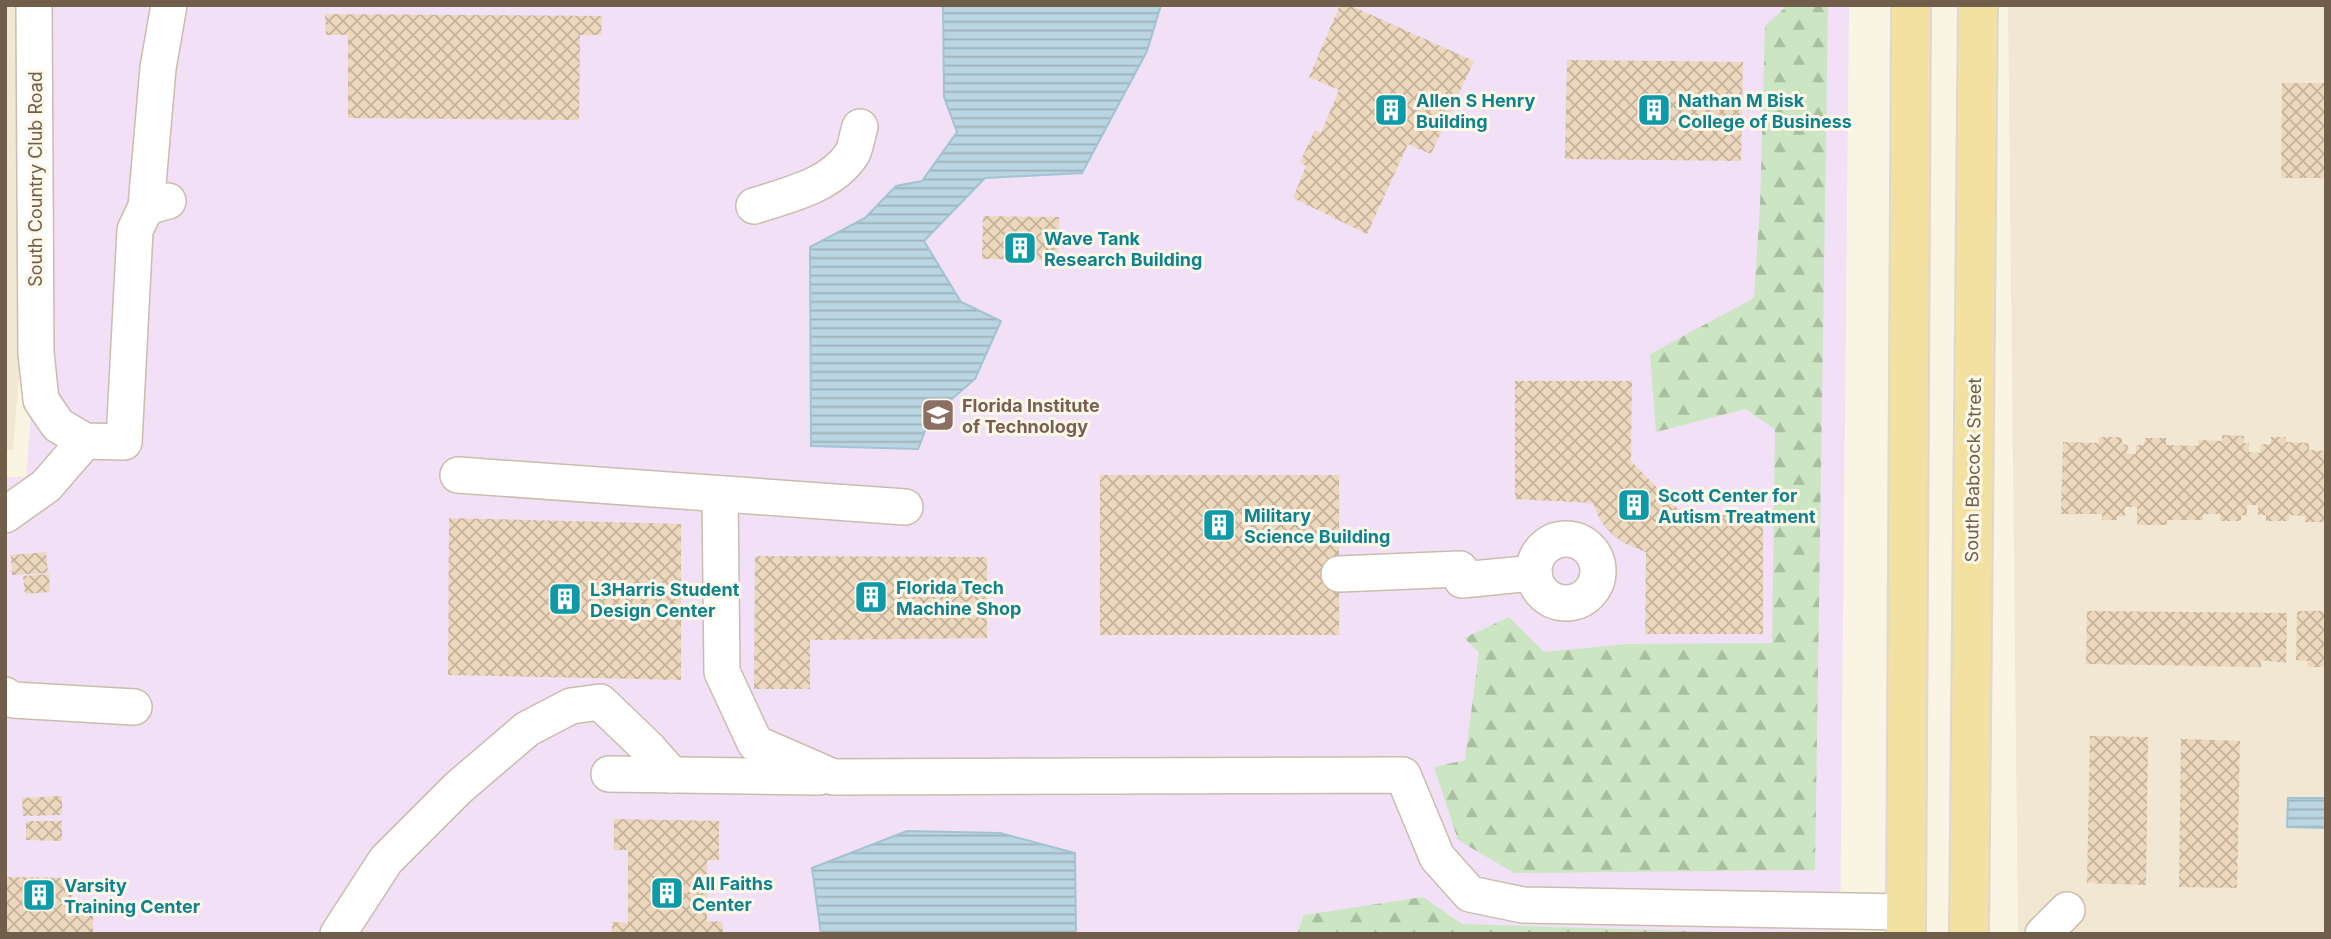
<svg xmlns="http://www.w3.org/2000/svg" width="2331" height="939" font-family="Inter,sans-serif">
<style>
.residential{fill:#f1e7d2}
.education{fill:#f1e0f6}
.forest{fill:url(#forest-firs)}
.water{fill:url(#water-rules);stroke:#a1c3d2;stroke-width:2}
.building{fill:url(#building-cross-hatch)}
.lines{fill:none;stroke-linecap:round;stroke-linejoin:round}
.minor-casing{stroke:#cabdab;stroke-width:38}
.major-casing{stroke:#ddd8d4;stroke-width:42}
.minor{stroke:#fff;stroke-width:35}
.major{stroke:#f3e1a1;stroke-width:38}
.labels{text-anchor:middle;dominant-baseline:central;stroke-width:6;stroke-linejoin:round;paint-order:stroke}
.culture-label{font-size:18px;font-weight:bold;fill:#0d838f;stroke:#fdf8e9;text-anchor:start}
.street-label{font-size:18px;fill:#705e4b;stroke:#fdf8e9}
.education-label{font-size:18px;font-weight:bold;fill:#785e54;stroke:#fdf8e9;text-anchor:start}
</style>
<defs>
<pattern id="forest-firs" width="22" height="20" patternUnits="userSpaceOnUse" patternTransform="scale(1.75)"><rect width="22" height="20" fill="#cce6c3"/><path d="M5 1l3.5 6h-7zM16 11l3.5 6h-7z" fill="#aabea0"/></pattern>
<pattern id="water-rules" width="6" height="5" patternUnits="userSpaceOnUse" patternTransform="scale(1.75)"><rect width="6" height="5" fill="#bad6e2"/><path d="M0 2.5h6" fill="none" stroke="#9cb1b9"/></pattern>
<pattern id="building-cross-hatch" width="8" height="8" patternUnits="userSpaceOnUse" patternTransform="scale(1.75)"><rect width="8" height="8" fill="#edd8bd"/><path d="M0 0l8 8M0 8l8-8" fill="none" stroke="#c4b29c"/></pattern>
</defs>
<rect width="100%" height="100%" fill="#faf5e3"/>
<g class="residential">
<path d="M5,5H19L21,352L13,450H5Z"/>
<path d="M2008,5H2326V934H2018Z"/>
</g>
<path class="education" d="M34,5H1849L1840,934H5V477H26L36,353Z"/>
<g class="forest">
<path d="M1788,5H1828L1815,870L1514,873L1458,840L1434,767L1465,760L1479,652L1464,638L1509,617L1544,652L1628,644L1772,643L1775,429L1745,409L1656,432L1650,354L1754,298L1760,206L1765,26Z"/>
<path d="M1423,897L1462,924L1786,934H1297L1304,915Z"/>
</g>
<g class="water">
<path d="M943,5H1161L1147,51L1082,173L985,178L924,241L961,302L1001,321L975,379L930,418L918,449L811,446L810,247L865,218L896,186L922,181L957,132L944,97Z"/>
<path d="M2288,798H2326V828L2287,827Z"/>
<path d="M907,831L1000,833L1075,853L1076,934H821L812,868Z"/>
</g>
<g class="building">
<path d="M1340,5H1349L1474,61L1431,154L1408,144L1367,234L1293,198L1306,166L1300,162L1315,130L1321,133L1339,90L1309,77Z"/>
<path d="M325,14L463,15L602,16L601,35H580L579,120L348,118V35H326Z"/>
<path d="M1567,60L1743,62L1741,161L1565,159Z"/>
<path d="M2282,83H2326V178H2281Z"/>
<path d="M983,216L1059,217L1058,260L982,259Z"/>
<path d="M1515,381H1632L1631,461L1682,513L1763,515V634H1645L1646,552L1622,542L1610,532L1600,520L1593,503L1515,499Z"/>
<path d="M2222,435L2244,436V443H2249V452L2260,453L2261,444H2271V437H2286V442L2309,443V450L2326,451V522H2305V516L2289,515V521H2266V515H2258V505H2247V516L2241,515V521H2220V514H2203V520H2167V525H2137V507H2125V516H2117V520H2102V514H2061L2063,442L2099,443V437H2122V444L2128,445L2127,454H2136V445H2144L2145,438H2166V445L2198,446V440L2222,441Z"/>
<rect x="1100" y="475" width="239" height="160"/>
<path d="M449,518L681,524V680L448,675Z"/>
<path d="M46,552L48,573L12,575L11,555Z"/>
<path d="M755,556L987,557V638L810,640V689H754Z"/>
<path d="M49,574L50,592L25,594L23,576Z"/>
<path d="M2087,611L2287,613L2286,663L2261,660V667L2086,664Z"/>
<path d="M2297,611H2326V667H2308V661L2296,660Z"/>
<path d="M2090,736L2148,737L2146,885L2087,883Z"/>
<path d="M2181,739L2240,741L2237,888L2179,887Z"/>
<path d="M62,796V815L23,816L22,798Z"/>
<path d="M614,819L719,821V860H707V922L722,921L723,934H612V922L628,923V850H614Z"/>
<path d="M26,821H62V841L26,840Z"/>
<path d="M5,877L73,878V911H93V934H5Z"/>
</g>
<g class="lines">
<defs>
<g id="minor">
<path d="M34,5L36,353L41,400L58,425L85,441L124,442L135,230L146,207L168,201"/>
<path d="M754,206C788,195 831,186 852,154C856,147 857,135 860,127"/>
<path d="M146,207L158,68L169,5"/>
<path d="M458,475L905,507"/>
<path d="M720,494L722,672L755,743L833,777L1403,775L1437,857L1470,894L1523,905L1906,912"/>
<path d="M5,515L46,486L85,441"/>
<circle cx="1566" cy="571" r="32"/>
<path d="M1339,574L1460,569"/>
<path d="M1462,580L1534,573"/>
<path d="M5,695L13,700L134,707"/>
<path d="M609,774L819,777"/>
<path d="M338,934L386,860L458,788L527,729L571,706L600,702L649,749L672,775"/>
<path d="M2043,934L2067,910"/>
</g>
<g id="major">
<path d="M1906,934L1911,5"/>
<path d="M1969,934L1978,5"/>
</g>
</defs>
<use href="#minor" class="minor-casing"/>
<use href="#major" class="major-casing"/>
<use href="#minor" class="minor"/>
<use href="#major" class="major"/>
</g>
<defs>
<symbol id="building-square" viewBox="-11 -11 22 22"><rect x="-9" y="-9" width="18" height="18" rx="4" fill="#0f9aa8" stroke="#fdf8e9"/><path d="M-4-6H4V6H1V3H-1V6H-4ZM-2.5-4.3h1.7v1.8h-1.7ZM.8-4.3h1.7v1.8H.8ZM-2.5-1h1.7V.8h-1.7ZM.8-1h1.7V.8H.8Z" fill="#fff"/></symbol>
<symbol id="university-square" viewBox="-11 -11 22 22"><rect x="-9" y="-9" width="18" height="18" rx="4" fill="#8d6e63" stroke="#fdf8e9"/><path d="M0-5L7-2L0 1L-7-2ZM-4 1L0 2.5L4 1V4Q0 6-4 4Z" fill="#fff"/></symbol>
</defs>
<g fill-rule="evenodd">
<use href="#building-square" x="1372" y="91" width="38" height="38"/>
<use href="#building-square" x="1635" y="91" width="38" height="38"/>
<use href="#building-square" x="1001" y="229" width="38" height="38"/>
<use href="#university-square" x="919" y="396" width="38" height="38"/>
<use href="#building-square" x="1615" y="486" width="38" height="38"/>
<use href="#building-square" x="1200" y="506" width="38" height="38"/>
<use href="#building-square" x="852" y="578" width="38" height="38"/>
<use href="#building-square" x="546" y="580" width="38" height="38"/>
<use href="#building-square" x="648" y="874" width="38" height="38"/>
<use href="#building-square" x="20" y="876" width="38" height="38"/>
</g>
<g class="labels">
<g class="culture-label">
<text x="1416" y="100">Allen S Henry<tspan x="1416" dy="21">Building</tspan></text>
<text x="1678" y="100">Nathan M Bisk<tspan x="1678" dy="21">College of Business</tspan></text>
<text x="1044" y="238">Wave Tank<tspan x="1044" dy="21">Research Building</tspan></text>
<text x="1658" y="495">Scott Center for<tspan x="1658" dy="21">Autism Treatment</tspan></text>
<text x="1244" y="515">Military<tspan x="1244" dy="21">Science Building</tspan></text>
<text x="896" y="587">Florida Tech<tspan x="896" dy="21">Machine Shop</tspan></text>
<text x="590" y="589">L3Harris Student<tspan x="590" dy="21">Design Center</tspan></text>
<text x="692" y="883">All Faiths<tspan x="692" dy="21">Center</tspan></text>
<text x="64" y="885">Varsity<tspan x="64" dy="21">Training Center</tspan></text>
</g>
<g class="street-label">
<text transform="translate(35 179) rotate(-90)">South Country Club Road</text>
<text transform="translate(1973 470) rotate(-89)">South Babcock Street</text>
</g>
<g class="education-label">
<text x="962" y="405">Florida Institute<tspan x="962" dy="21">of Technology</tspan></text>
</g>
</g>
<rect width="2331" height="939" fill="none" stroke="#705e4b" stroke-width="14"/>
</svg>
